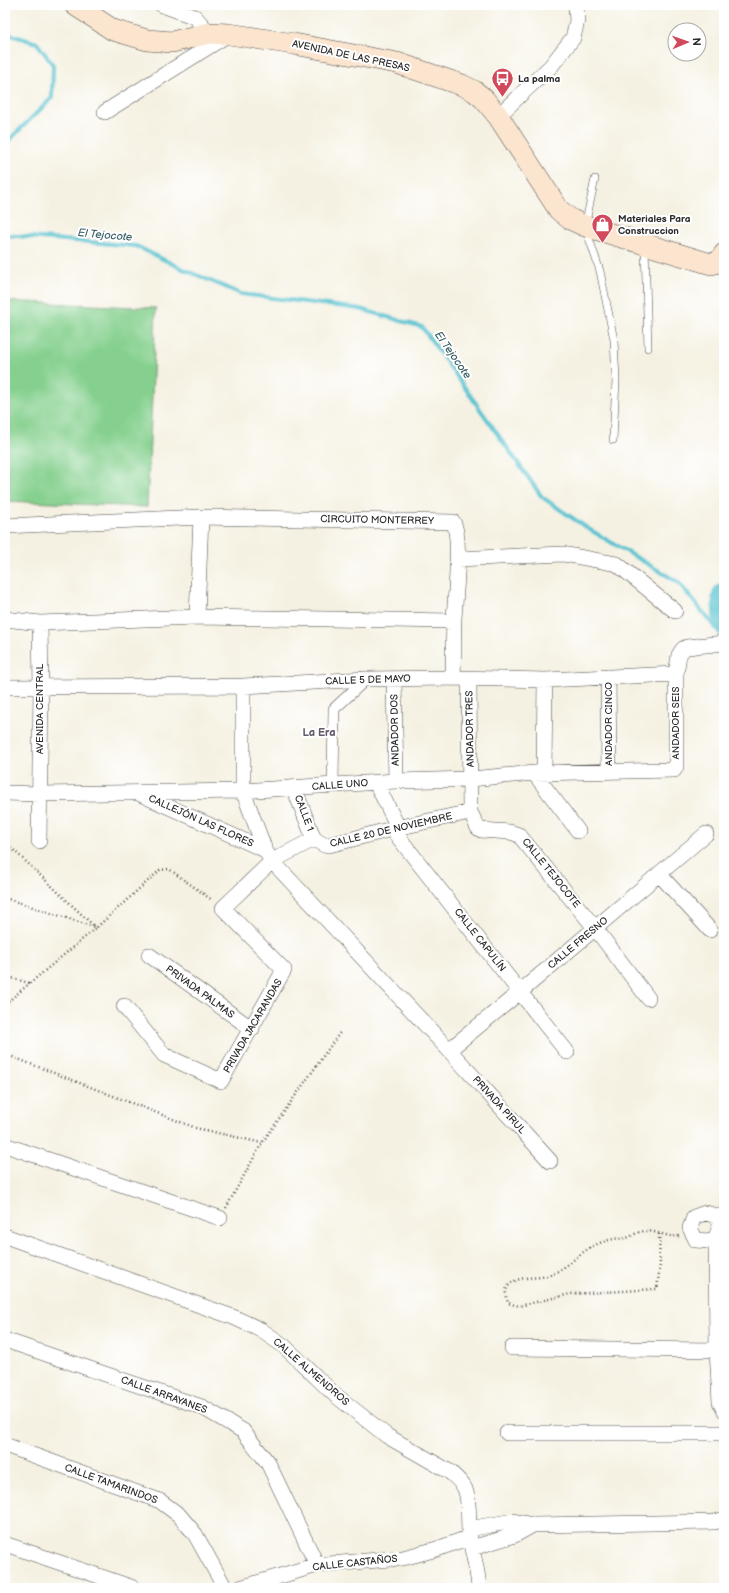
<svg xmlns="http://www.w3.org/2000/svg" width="729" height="1593" font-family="'Balsamiq Sans',sans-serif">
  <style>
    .garden { fill: #85d08e; stroke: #587e5c }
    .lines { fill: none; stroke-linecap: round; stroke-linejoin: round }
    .stream { stroke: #56c2d0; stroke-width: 4 }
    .river { stroke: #56c2d0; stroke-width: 23 }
    .service-casing { stroke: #494946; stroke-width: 8 }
    .pedestrian-casing { stroke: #494946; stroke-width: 12 }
    .minor-casing { stroke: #494946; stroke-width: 16 }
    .secondary-casing { stroke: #494946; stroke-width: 22 }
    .path { stroke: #494946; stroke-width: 2.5; stroke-dasharray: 1 3; stroke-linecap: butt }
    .service { stroke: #fff; stroke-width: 7 }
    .pedestrian { stroke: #fff; stroke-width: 11 }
    .minor { stroke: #fff; stroke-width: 15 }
    .secondary { stroke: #fbe5cf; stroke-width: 21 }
    .labels { text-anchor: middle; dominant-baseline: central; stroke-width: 4; stroke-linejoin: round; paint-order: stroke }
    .street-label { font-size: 10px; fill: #2b2b2b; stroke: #fff }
    .poi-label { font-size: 10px; font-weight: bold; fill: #2b2b2b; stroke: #fff; text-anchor: start }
    .water-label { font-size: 11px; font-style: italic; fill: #3a6065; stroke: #fff }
    .neighbourhood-label { font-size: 11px; font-weight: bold; fill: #64586e; stroke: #fff }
  </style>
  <rect width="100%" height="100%" fill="#fff"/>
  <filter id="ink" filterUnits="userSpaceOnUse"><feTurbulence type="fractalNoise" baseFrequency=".025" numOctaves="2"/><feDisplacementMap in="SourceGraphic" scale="8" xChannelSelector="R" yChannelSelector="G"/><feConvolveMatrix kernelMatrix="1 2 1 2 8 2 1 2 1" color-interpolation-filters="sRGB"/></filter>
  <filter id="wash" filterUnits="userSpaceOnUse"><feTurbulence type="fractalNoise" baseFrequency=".012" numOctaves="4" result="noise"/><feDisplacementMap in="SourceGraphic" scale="16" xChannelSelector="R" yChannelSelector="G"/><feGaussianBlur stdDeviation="0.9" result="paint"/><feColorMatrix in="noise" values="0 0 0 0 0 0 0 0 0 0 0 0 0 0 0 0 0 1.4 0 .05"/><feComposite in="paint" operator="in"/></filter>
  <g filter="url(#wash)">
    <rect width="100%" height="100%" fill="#f5f1e2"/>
    <!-- garden -->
    <path class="garden" d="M5,301L156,308L147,507L5,501Z"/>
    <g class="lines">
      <!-- stream -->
      <path class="stream" d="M5,33L37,43L53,65L52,98L5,144
        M5,235L136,246L183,269L241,294L360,309L422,327L542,497L587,528L678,582L724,638"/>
      <!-- river -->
      <path class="river" d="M724,594L723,599L724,622"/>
    </g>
  </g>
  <g filter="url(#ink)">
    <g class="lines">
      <defs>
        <path id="service" d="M595,179L585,226L600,271L614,340L616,380L613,440
          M645,247L648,348"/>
        <path id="pedestrian" d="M333,786L334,709L366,679"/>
        <path id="minor" d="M162,5L195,17L209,33
          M105,112L229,34
          M498,116L551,66L573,38L577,21L576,5
          M5,526L201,517L453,522C462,537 455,599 454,619C453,639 454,659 453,678
          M458,559L563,554L617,564L675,611
          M197,617L201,517
          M5,619L40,623L197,617L454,621
          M608,677L609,771
          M394,679L396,781
          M469,679L470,812L478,828L481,830L510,832L519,835L595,928L648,998
          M243,686V791L265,850L272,861L449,1050L550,1161
          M5,687L243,686L366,679L453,678L545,680L676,674
          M534,773L578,831
          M544,774L545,680
          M376,783L398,827
          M294,788L314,839
          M5,793L40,794L243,791L396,781L471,779L534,773L674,770L676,767V674L679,655L683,649L687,647L724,643
          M140,794L265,850
          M392,829L567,1052
          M314,839L324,845H329L392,829L470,812
          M39,841L41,687L40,623
          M660,875L710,930
          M149,955L252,1029
          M124,1006L164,1055L221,1081L284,970L223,908L272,861L314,839
          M449,1050L520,992L706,834
          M5,1145L220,1218
          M5,1236L233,1317L261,1330L284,1346L334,1394L387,1436L450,1472C455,1477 462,1482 465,1489C471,1504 467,1523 470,1539C473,1555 478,1571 479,1588
          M716,1238L708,1241L696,1240L690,1228L694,1217L705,1213L717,1216L720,1225L716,1238L717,1350L720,1402L724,1410
          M5,1340L202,1407L243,1431L268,1463L317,1565
          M512,1348L717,1350
          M507,1433H724
          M5,1445L160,1501L179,1515L195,1534L225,1588
          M469,1529L513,1521L533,1525L715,1522L724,1519
          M5,1544L134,1588
          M472,1548L515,1535L533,1525
          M240,1588L317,1565L403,1558L437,1549L470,1537"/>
        <path id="secondary" d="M75,5L113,30L147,40L172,42L209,33L229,34L294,44L397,63L462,85L474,91L483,98L498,116L559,210L570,219L585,226L711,264L719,262L724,254"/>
      </defs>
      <!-- service casing -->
      <use href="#service" class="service-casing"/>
      <!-- pedestrian casing -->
      <use href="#pedestrian" class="pedestrian-casing"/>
      <!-- minor casing -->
      <use href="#minor" class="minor-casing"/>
      <!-- secondary casing -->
      <use href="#secondary" class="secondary-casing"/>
      <!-- path -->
      <path class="path" d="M5,842L96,928
        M5,898L94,927
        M5,976L29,983
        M5,1004L96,928L160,870L169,869L212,900
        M5,1054L196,1128L262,1143
        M226,1208L262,1143L341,1031
        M659,1234L660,1265L657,1289L570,1294L519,1306L508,1303C506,1297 504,1290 509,1285C519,1275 535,1279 547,1276C564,1271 576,1256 591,1247C597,1244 606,1240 614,1239C618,1238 622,1239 626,1238C631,1237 635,1233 640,1232C652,1228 666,1238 679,1236"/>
      <!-- service -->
      <use href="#service" class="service"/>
      <!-- pedestrian -->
      <use href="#pedestrian" class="pedestrian"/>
      <!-- minor -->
      <use href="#minor" class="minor"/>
      <!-- secondary -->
      <use href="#secondary" class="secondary"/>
    </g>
  </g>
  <!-- icons -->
  <defs>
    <symbol id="bus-pin" viewBox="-11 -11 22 30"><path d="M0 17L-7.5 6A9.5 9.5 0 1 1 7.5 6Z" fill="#d1495b" stroke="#fff"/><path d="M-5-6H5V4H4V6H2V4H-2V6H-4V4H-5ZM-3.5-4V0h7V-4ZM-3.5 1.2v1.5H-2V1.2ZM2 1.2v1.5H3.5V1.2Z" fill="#fff"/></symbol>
    <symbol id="shop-pin" viewBox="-11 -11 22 30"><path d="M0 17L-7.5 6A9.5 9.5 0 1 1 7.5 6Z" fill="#d1495b" stroke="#fff"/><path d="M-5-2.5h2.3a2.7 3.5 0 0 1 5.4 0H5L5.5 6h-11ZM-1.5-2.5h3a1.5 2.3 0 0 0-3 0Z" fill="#fff"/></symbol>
  </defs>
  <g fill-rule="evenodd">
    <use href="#bus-pin" x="490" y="66" width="25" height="34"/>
    <use href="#shop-pin" x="590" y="212" width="25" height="34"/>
  </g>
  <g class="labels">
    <!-- street labels -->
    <g class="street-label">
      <text transform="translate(351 56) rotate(12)">AVENIDA DE LAS PRESAS</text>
      <text transform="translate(377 520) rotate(1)">CIRCUITO MONTERREY</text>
      <text transform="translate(368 680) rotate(-2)">CALLE 5 DE MAYO</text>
      <text transform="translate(40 709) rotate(-90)">AVENIDA CENTRAL</text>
      <text transform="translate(676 723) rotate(-90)">ANDADOR SEIS</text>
      <text transform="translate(609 724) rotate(-90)">ANDADOR CINCO</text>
      <text transform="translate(470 729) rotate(-91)">ANDADOR TRES</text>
      <text transform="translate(395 730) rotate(-91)">ANDADOR DOS</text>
      <text transform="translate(340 785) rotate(-4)">CALLE UNO</text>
      <text transform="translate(304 813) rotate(69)">CALLE 1</text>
      <text transform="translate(201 821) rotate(24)">CALLEJÓN LAS FLORES</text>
      <text transform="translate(391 830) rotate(-13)">CALLE 20 DE NOVIEMBRE</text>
      <text transform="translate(551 873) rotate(51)">CALLE TEJOCOTE</text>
      <text transform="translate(480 940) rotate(52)">CALLE CAPULÍN</text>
      <text transform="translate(578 943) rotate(-40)">CALLE FRESNO</text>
      <text transform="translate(200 992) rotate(36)">PRIVADA PALMAS</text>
      <text transform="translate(253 1026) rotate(-60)">PRIVADA JACARANDAS</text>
      <text transform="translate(499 1105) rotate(48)">PRIVADA PIRUL</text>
      <text transform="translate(311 1372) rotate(41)">CALLE ALMENDROS</text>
      <text transform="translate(164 1395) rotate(20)">CALLE ARRAYANES</text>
      <text transform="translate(111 1484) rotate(20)">CALLE TAMARINDOS</text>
      <text transform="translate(355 1563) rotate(-6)">CALLE CASTAÑOS</text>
    </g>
    <!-- poi labels -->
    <g class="poi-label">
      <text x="518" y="79">La palma</text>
      <text x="618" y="219">Materiales Para<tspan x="618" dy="12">Construccion</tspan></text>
    </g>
    <!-- water labels -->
    <g class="water-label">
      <text transform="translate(105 235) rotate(5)">El Tejocote</text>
      <text transform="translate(453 355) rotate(55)">El Tejocote</text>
    </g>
    <!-- neighbourhood labels -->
    <g class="neighbourhood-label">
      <text x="319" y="732">La Era</text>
    </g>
  </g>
  <!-- margin -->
  <rect width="729" height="1593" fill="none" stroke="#fff" stroke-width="20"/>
  <!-- north arrow -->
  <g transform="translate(687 42) rotate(88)"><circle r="19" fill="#ffffff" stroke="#aaaaaa"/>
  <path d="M0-3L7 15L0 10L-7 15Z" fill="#d1495b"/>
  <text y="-6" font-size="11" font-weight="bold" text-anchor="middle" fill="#2b2b2b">N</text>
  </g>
</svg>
